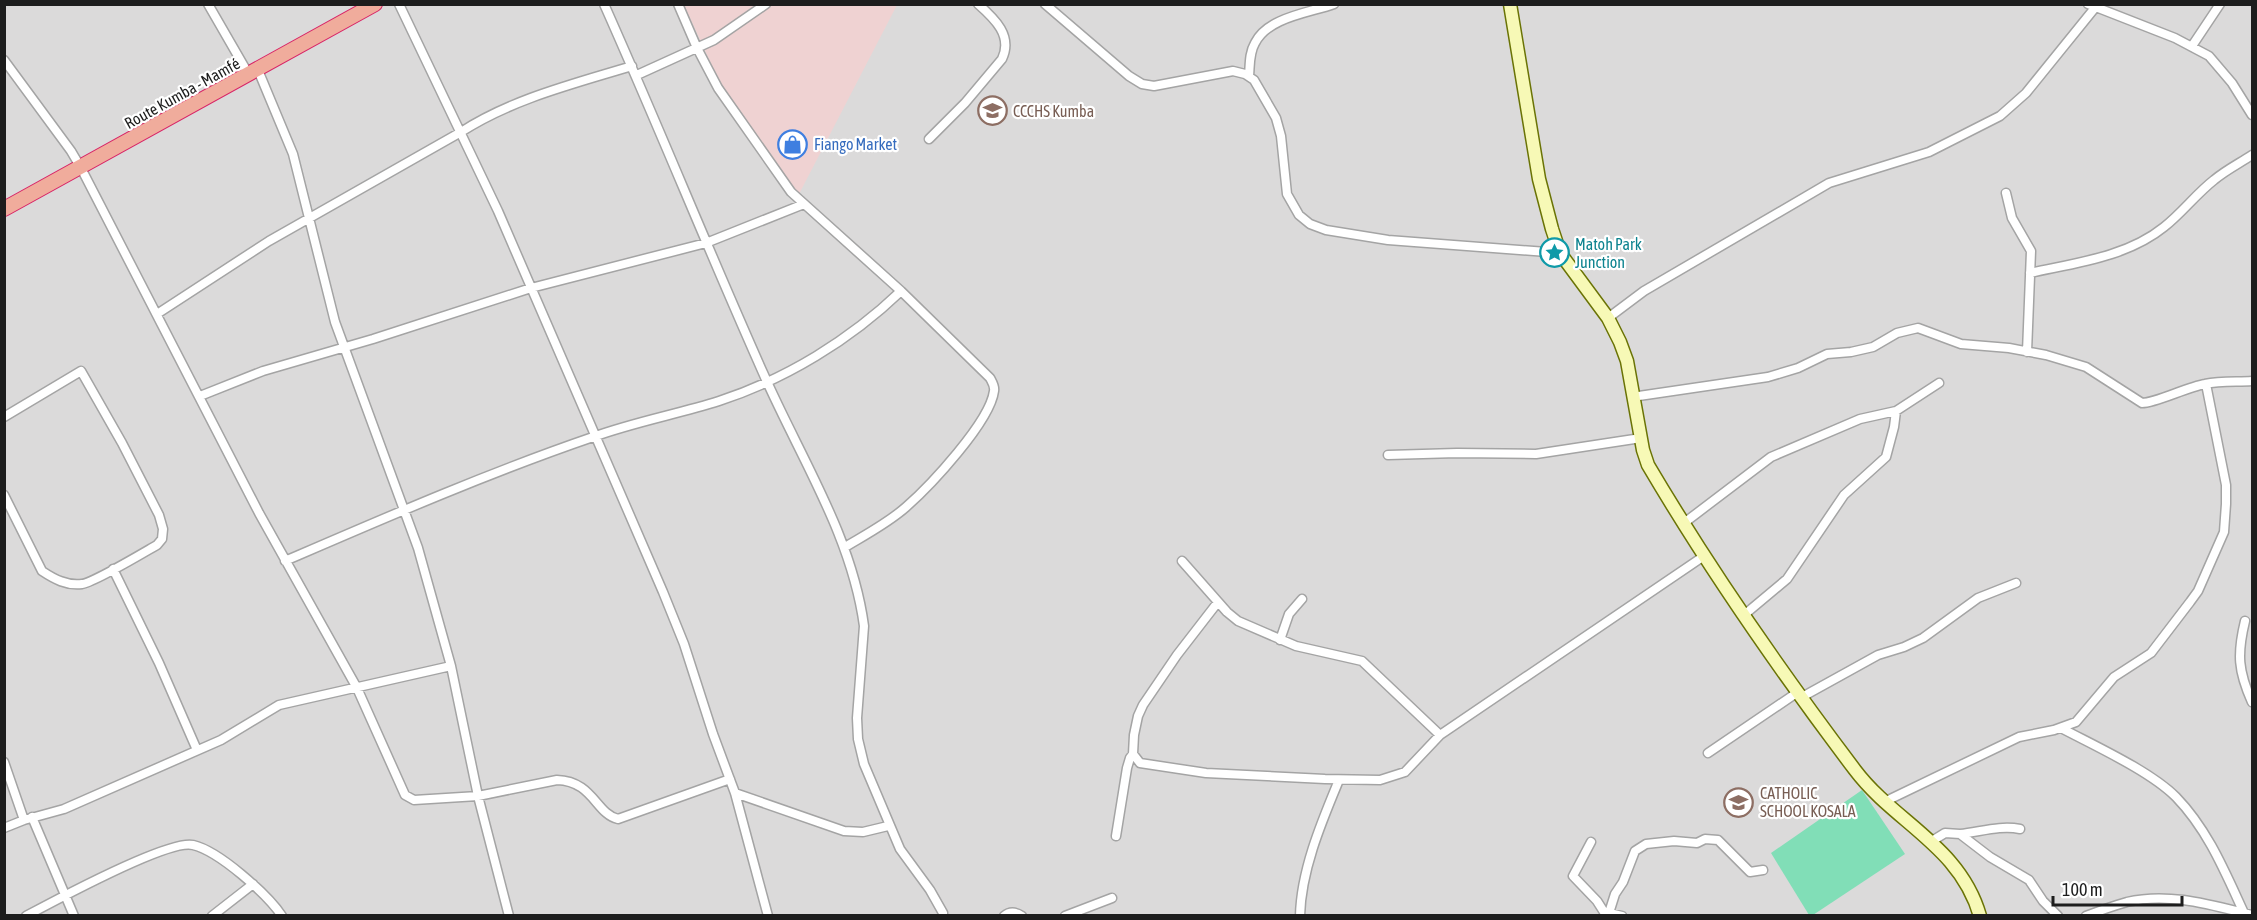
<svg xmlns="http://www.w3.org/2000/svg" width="2257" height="920" font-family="'Asap Condensed',sans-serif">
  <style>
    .residential { fill: #dbdada }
    .commercial { fill: #efd2d2 }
    .pitch { fill: #81deb7 }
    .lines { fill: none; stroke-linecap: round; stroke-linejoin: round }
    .minor-casing { stroke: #a4a4a4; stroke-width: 11 }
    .secondary-casing { stroke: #6a7305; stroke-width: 15 }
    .trunk-casing { stroke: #d82467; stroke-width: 16 }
    .minor { stroke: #fff; stroke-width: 8 }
    .secondary { stroke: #f7f9b6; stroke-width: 12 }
    .trunk { stroke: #f0ac9c; stroke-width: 14 }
    .labels { text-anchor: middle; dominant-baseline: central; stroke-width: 4.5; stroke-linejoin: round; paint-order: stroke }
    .street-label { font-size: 16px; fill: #1d1d1d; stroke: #fff }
    .education-label { font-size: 16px; fill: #785e54; stroke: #fff; text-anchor: start }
    .shop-label { font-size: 16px; fill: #366cbe; stroke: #fff; text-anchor: start }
    .culture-label { font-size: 16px; fill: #0d838f; stroke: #fff; text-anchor: start }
  </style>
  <rect width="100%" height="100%" fill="#eeeae3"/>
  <!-- residential -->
  <path class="residential" d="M5,5H2252V915H5Z"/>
  <!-- commercial -->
  <path class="commercial" d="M684,5H897L798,196L724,92Z"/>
  <!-- pitch -->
  <path class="pitch" d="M1862,790L1905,854L1813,915H1809L1771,853Z"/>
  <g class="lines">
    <defs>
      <path id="minor" d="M208,4L249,75
        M399,4L498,211L663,592L684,644L713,734L735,793L768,916
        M604,4C659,127 709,252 764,375C800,457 852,536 864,626L857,718L858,739L864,764L900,849L930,890L943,913
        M678,4L697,48L718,88L791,192L901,291L990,378C992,382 995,386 994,391C990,422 930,486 906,507C888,523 865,535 845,547
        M1045,4L1129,76L1142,84L1154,86L1233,71L1245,74L1254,80L1276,118L1281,136L1287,194L1299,215L1310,224L1326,230L1388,240L1560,253
        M2088,4L2175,38L2209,56L2232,83L2252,115
        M2192,46L2220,4
        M4,60L71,151L81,168L259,513L357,688L405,795L414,800L478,796L557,780C593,781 596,814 618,819L730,779
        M258,70L293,154L335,322L418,548L451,666L478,796L509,916
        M637,75L714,40L766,4
        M1249,76C1250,65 1249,53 1255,43C1268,17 1309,13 1334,4
        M929,139L965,103L1002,59C1013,36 995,19 978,4
        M2006,193L2012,218L2031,251L2027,352
        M2030,273C2075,263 2127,257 2164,227C2182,213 2196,194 2214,180C2226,170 2240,163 2252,155
        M157,314L269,241L461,132C512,99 573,84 632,66
        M1608,318L1644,291L1829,183L1929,152L2000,116L2026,93L2098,4
        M200,396L263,371L373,339L531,288L706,243L804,204
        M1632,397L1768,377L1798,368L1827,354L1851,352L1873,347L1897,333L1918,328L1961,344L2009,348L2046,355L2086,367L2142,403C2156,403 2187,387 2205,384C2220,381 2237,382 2252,381
        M4,417L81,371L122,443L159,515L163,529L162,539L157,545C143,553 93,583 82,584C67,586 54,579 42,571L4,495
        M1388,455L1457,453L1536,454L1641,438
        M1684,523L1771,457L1860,419L1896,411L1939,383
        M285,561C387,517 488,473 593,437C634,422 678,414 719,401C786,379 850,340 901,291
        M1182,561L1227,612L1238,621L1296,646L1362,661L1440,735L1704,556
        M113,569L159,663L197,750
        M1218,602L1177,655L1143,705L1138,716L1134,735L1133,754L1140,763L1206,773L1325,779L1380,780L1405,772L1440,735
        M1744,615L1787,579L1844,495L1886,457L1894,427L1896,411
        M2245,621C2237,654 2238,671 2252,702
        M1280,640L1289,614L1302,599
        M1802,697L1878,655L1904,647L1923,638L1978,598L2016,583
        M2061,728C2095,746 2150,771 2176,797C2208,830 2225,872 2244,913
        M1708,753L1798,692
        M4,762L24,820
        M735,793L844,831L863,832L888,826
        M1884,802L2019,737L2054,730L2076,722L2114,677L2151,653L2190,602L2198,591L2224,532L2226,504V485L2206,384
        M32,817L74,916
        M4,828L24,820L64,809L221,740L279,705L451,666
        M1960,834C1980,832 2000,825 2020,829
        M1116,836L1127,768L1130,758L1133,754
        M1932,841L1945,833L1960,834L1990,857L2029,880L2043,901L2058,916
        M1591,842L1573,876L1597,901L1604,912
        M1605,912L1622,916
        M1609,913L1615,894L1623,882L1635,851L1646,844L1674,841L1697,843L1705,839L1718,840L1750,872L1763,870
        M26,916C54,901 169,839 193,845C219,851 267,894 282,916
        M212,916L253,884
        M1004,916C1010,911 1016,912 1022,916
        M1065,916L1112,898
        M1300,916C1301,870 1322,821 1339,780
        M2086,916C2099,911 2113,906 2127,902C2169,892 2211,905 2252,915"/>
      <path id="secondary" d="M1510,4L1539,179L1552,229L1560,253L1608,318L1620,342L1627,361L1643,450L1648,465C1710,570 1781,672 1855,770C1895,823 1960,846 1980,916"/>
      <path id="trunk" d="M4,209L375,4"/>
    </defs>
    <!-- minor casing -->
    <use href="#minor" class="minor-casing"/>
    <!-- secondary casing -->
    <use href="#secondary" class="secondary-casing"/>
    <!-- trunk casing -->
    <use href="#trunk" class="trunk-casing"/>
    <!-- minor -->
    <use href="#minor" class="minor"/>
    <!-- secondary -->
    <use href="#secondary" class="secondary"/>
    <!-- trunk -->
    <use href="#trunk" class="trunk"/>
  </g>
  <!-- icons -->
  <defs>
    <symbol id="university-ring" viewBox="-11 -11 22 22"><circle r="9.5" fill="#fff" stroke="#8d6e63" stroke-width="1.5"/><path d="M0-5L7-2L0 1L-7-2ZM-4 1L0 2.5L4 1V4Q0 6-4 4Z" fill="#8d6e63"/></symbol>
    <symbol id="shop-ring" viewBox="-11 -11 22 22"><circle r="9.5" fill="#fff" stroke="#3f7fe0" stroke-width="1.5"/><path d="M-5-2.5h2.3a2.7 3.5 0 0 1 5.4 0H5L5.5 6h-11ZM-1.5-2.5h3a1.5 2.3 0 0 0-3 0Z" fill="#3f7fe0"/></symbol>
    <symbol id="sight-ring" viewBox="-11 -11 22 22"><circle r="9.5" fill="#fff" stroke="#0f9aa8" stroke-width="1.5"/><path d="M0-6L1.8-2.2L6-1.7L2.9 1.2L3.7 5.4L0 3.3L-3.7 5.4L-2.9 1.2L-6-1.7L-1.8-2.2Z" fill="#0f9aa8"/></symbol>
    <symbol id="school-ring" viewBox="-11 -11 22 22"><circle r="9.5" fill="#fff" stroke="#8d6e63" stroke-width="1.5"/><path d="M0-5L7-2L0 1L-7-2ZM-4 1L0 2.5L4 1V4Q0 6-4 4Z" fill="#8d6e63"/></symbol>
  </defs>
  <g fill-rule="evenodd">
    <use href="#university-ring" x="976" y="94" width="33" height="33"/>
    <use href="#shop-ring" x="776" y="128" width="33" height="33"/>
    <use href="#sight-ring" x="1538" y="236" width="33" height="33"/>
    <use href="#school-ring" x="1722" y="786" width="33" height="33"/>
  </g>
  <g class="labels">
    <!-- street labels -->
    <g class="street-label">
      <text transform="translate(182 93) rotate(-29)">Route Kumba - Mamfé</text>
    </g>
    <!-- education labels -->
    <g class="education-label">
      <text x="1013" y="111">CCCHS Kumba</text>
      <text x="1760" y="793">CATHOLIC<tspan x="1760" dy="18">SCHOOL KOSALA</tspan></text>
    </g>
    <!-- shop labels -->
    <g class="shop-label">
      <text x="814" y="144">Fiango Market</text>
    </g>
    <!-- culture labels -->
    <g class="culture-label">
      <text x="1575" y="244">Matoh Park<tspan x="1575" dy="18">Junction</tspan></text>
    </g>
  </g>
  <!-- border -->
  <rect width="2257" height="920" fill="none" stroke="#1d1d1d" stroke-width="12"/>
  <!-- scale -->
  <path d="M2053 896v9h129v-9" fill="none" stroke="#1d1d1d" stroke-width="3"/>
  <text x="2062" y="896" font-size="18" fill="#1d1d1d" stroke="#ffffff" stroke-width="4.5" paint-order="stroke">100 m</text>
</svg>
